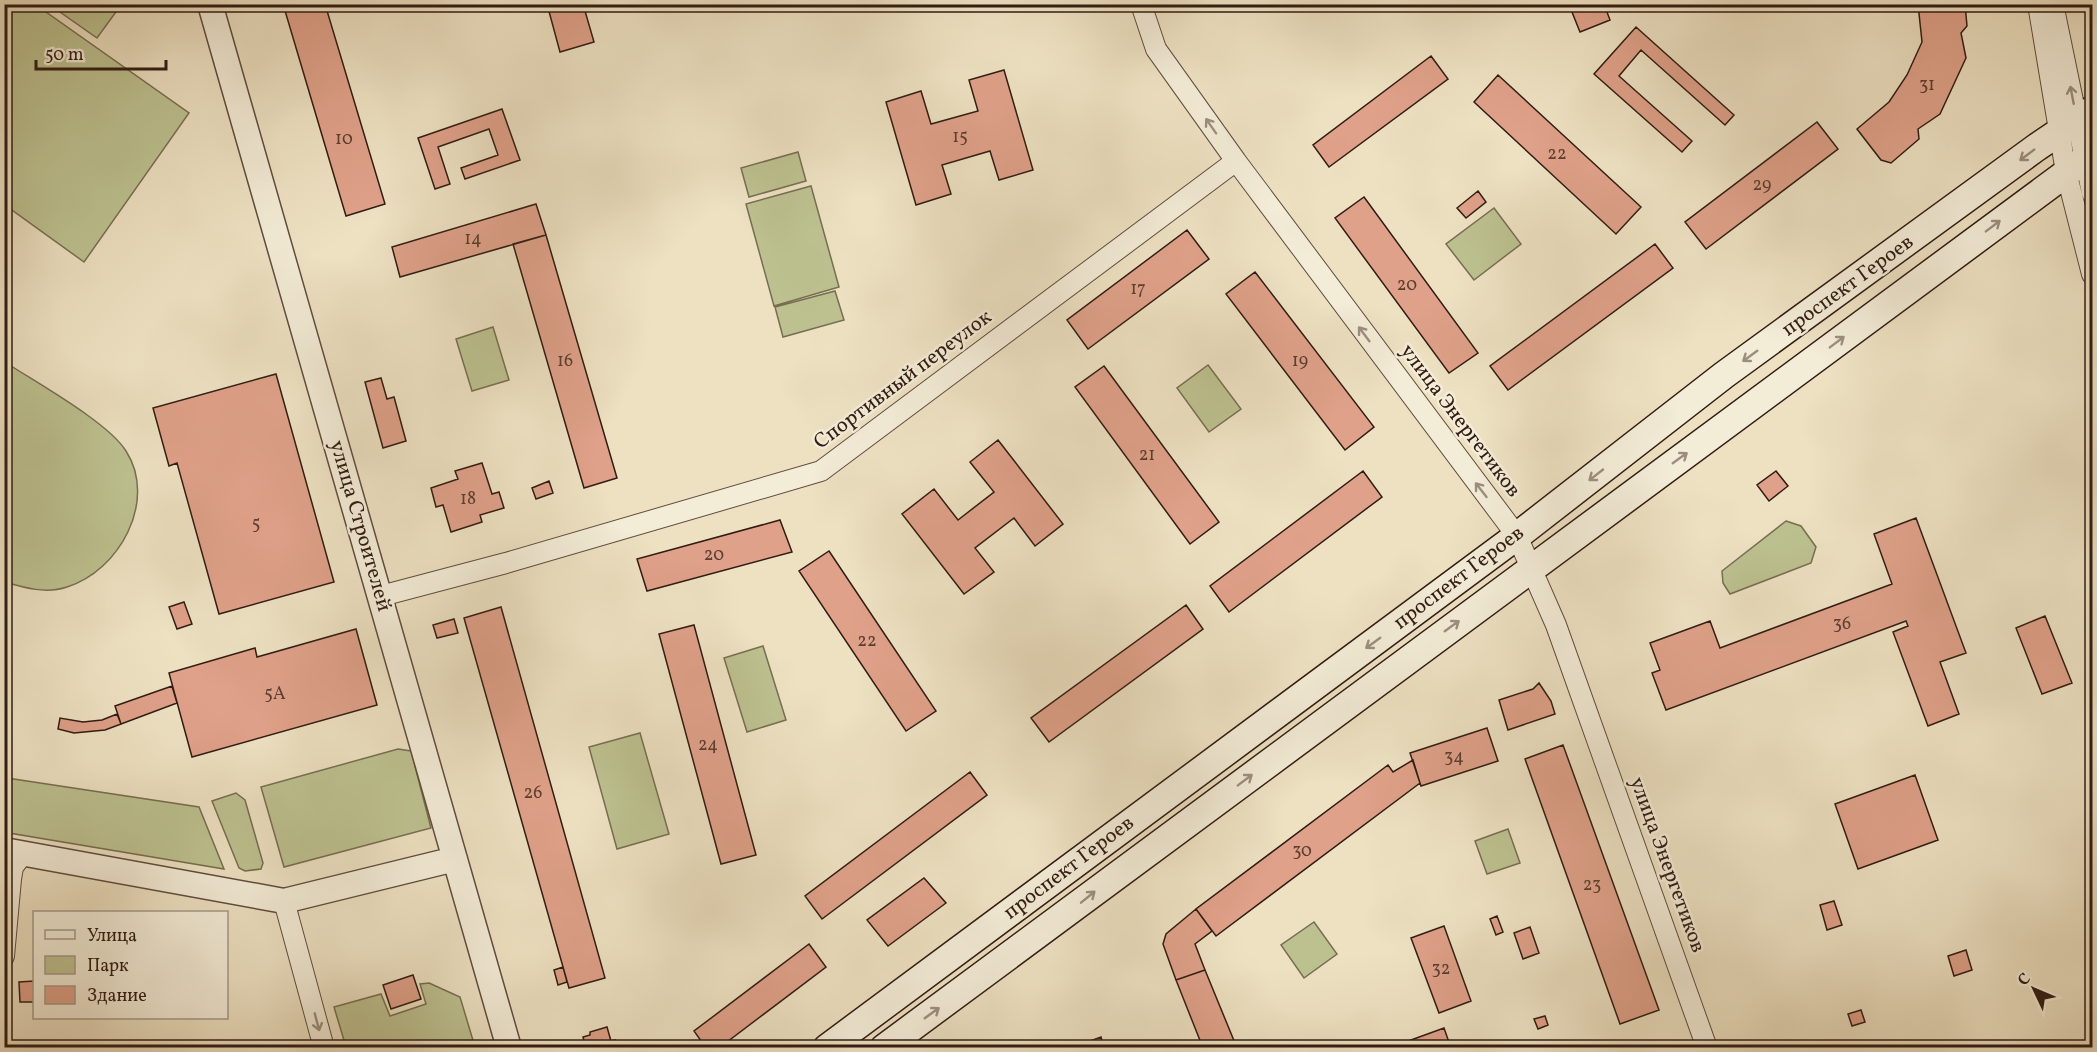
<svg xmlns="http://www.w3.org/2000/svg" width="2097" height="1052" font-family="Vollkorn,serif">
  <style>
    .green { fill: #bdc190; stroke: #776e52; stroke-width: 1.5 }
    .building { fill: #dfa189; stroke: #311c13; stroke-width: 1.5 }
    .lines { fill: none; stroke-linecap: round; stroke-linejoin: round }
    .minor-casing { stroke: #604d3f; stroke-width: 22 }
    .tertiary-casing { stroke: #604d3f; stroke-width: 27 }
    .secondary-casing { stroke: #311c13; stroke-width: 30 }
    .minor { stroke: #f3ecd7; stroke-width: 20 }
    .tertiary { stroke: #f3ecd7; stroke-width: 24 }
    .secondary { stroke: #f3ecd7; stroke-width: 27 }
    .oneway { stroke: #9c8e7f }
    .labels { text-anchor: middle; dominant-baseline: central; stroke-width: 5; stroke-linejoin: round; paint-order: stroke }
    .number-label { font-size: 18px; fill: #5c3d30 }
    .street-label { font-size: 21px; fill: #311c13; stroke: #f3ecd7 }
  </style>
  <rect width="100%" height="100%" fill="#ede1c2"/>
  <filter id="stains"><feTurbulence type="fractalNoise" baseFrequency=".00333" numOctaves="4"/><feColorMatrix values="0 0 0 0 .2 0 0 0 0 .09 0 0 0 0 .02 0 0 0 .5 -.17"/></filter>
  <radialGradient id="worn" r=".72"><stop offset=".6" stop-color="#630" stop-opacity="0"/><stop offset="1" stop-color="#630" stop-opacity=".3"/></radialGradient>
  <!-- green -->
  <path class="green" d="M5,4L36,5L189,113L84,262L5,205Z
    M50,5H121L97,38Z
    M798,152L806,181L749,197L741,168Z
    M811,186L839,287L774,306L746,204Z
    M1494,208L1521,244L1474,280L1446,244Z
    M835,291L844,320L783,337L775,307Z
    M493,327L509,380L472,391L456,339Z
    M5,362C35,382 108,422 126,451C158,501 119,571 67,587C46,594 25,588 5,582Z
    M1208,365L1241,409L1209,432L1177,388Z
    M1786,521L1801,526L1816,547L1811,563L1730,594L1723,583L1722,571Z
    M763,646L786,720L747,732L724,658Z
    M640,733L669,834L617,849L589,747Z
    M398,749L411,751L431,828L284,867L261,787Z
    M7,778L199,807L224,869L9,833L4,828V779Z
    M236,793L245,800L263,863L261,869L245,871L239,868L212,801Z
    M1508,829L1520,863L1487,874L1475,841Z
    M1314,922L1337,954L1304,978L1281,945Z
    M429,983L460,997L475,1047H346L334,1007L381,994L390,1016L426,1004L420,984Z"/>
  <!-- building -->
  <path class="building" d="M283,4H325L385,204L346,216Z
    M547,4H583L594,42L560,52Z
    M1576,4H1604L1610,20L1580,32L1570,7Z
    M1918,4H1965L1967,26L1961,33L1966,58L1940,114L1918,129L1919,139L1891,163L1881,160L1857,129L1889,102L1907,75L1922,42Z
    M1636,27L1734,115L1725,125L1641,50L1619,76L1692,141L1682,152L1594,74Z
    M1431,56L1448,79L1329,167L1313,145Z
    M1004,70L1033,170L999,180L990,151L942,165L951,194L916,205L886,102L921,91L931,124L978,111L969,80Z
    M1498,75L1641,207L1616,234L1474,102Z
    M502,109L520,160L465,179L461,168L498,155L489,129L438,147L450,184L435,189L418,138Z
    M1817,122L1838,149L1706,249L1685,222Z
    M1478,191L1486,202L1466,218L1457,208Z
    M1364,197L1478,353L1449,373L1335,218Z
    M536,204L546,235L400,277L392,247Z
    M1187,230L1209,259L1088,349L1067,320Z
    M546,235L617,478L584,488L513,244Z
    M1655,244L1673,268L1508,390L1490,366Z
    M1255,272L1374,427L1345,450L1226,294Z
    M1104,366L1219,522L1190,544L1075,387Z
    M276,374L334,582L219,614L177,463L169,466L153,408Z
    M381,378L387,399L394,397L406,441L383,448L365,382Z
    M998,440L1063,524L1035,546L1014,518L975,548L994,572L964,594L902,514L934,489L958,520L994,492L970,462Z
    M482,463L492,494L499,492L504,508L480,515L482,522L451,532L443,505L436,507L431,488L458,479L455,471Z
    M1363,471L1382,497L1229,612L1210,586Z
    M1776,471L1788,486L1769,501L1757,485Z
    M549,481L553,493L536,499L532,488Z
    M1916,518L1966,653L1940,662L1959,714L1928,726L1893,632L1908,626L1906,621L1666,710L1652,673L1660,670L1650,643L1710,621L1720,648L1892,584L1874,534Z
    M780,520L792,552L647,591L637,559Z
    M829,551L936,711L906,731L799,571Z
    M184,602L192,624L177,629L169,607Z
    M1186,605L1203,629L1049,742L1031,718Z
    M501,607L605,978L569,988L464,618Z
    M2045,616L2072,683L2042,694L2016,628Z
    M454,619L458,633L437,638L433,625Z
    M694,625L756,855L721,864L659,634Z
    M356,629L377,705L192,757L169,673L255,648L257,657Z
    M1539,683L1551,701L1555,714L1508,730L1499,700L1533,689Z
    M172,686L177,703L121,724L115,706Z
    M117,714L121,724L105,730L74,733L58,729L60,718L83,722L102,720Z
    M1487,728L1498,761L1421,786L1410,753Z
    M1563,745L1659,1010L1620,1024L1525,759Z
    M1413,760L1420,783L1216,936L1196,909L1388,765L1393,772Z
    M970,772L987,795L822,919L805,896Z
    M1915,775L1938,840L1858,869L1835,804Z
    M924,878L946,903L888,946L867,920Z
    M1834,901L1842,925L1827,930L1820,905Z
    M1196,909L1212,931L1195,944L1205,970L1176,980L1163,944L1166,934Z
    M1497,916L1503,932L1496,935L1490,919Z
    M1444,926L1471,1001L1439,1013L1411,938Z
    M1530,927L1539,953L1523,959L1514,933Z
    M809,944L826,967L719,1048H706L694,1031Z
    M1966,950L1972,970L1954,976L1948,956Z
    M563,967L567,982L558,985L554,970Z
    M1205,970L1237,1048H1203L1176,980Z
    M413,975L421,999L391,1009L383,985Z
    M34,981V1002H20L19,982Z
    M1861,1010L1865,1022L1852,1026L1848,1014Z
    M1545,1016L1548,1025L1538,1029L1534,1019Z
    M607,1027L611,1041L615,1040L617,1048H586L583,1037L590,1035V1032Z
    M1444,1028L1451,1048H1389Z
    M1101,1037L1104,1048H1071Z"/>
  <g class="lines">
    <defs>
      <path id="minor" d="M1141,4L1156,49L1236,161L1517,536L1556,625L1707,1048
        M2038,4L2066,172L2092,274
        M2053,4L2092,193
        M381,596L506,563L821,471L1236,161
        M284,901L324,1048
        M4,956L11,879L13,867L23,854"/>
      <path id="tertiary" d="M210,4L509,1048
        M4,850L284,901L455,859"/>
      <path id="secondary" d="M827,1048L1517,536L1724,375L2037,147L2092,110
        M884,1048L2092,154"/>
    </defs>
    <!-- minor casing -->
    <use href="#minor" class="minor-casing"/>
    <!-- tertiary casing -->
    <use href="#tertiary" class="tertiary-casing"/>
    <!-- secondary casing -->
    <use href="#secondary" class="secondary-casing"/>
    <!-- minor -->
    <use href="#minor" class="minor"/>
    <!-- tertiary -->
    <use href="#tertiary" class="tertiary"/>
    <!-- secondary -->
    <use href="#secondary" class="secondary"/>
  </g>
  <!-- one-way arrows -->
  <defs><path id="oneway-shaft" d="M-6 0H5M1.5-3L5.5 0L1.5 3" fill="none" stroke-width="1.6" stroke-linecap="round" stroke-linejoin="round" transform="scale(1.5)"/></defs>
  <g class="oneway">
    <use href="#oneway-shaft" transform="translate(2072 95) rotate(-101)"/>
    <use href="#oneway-shaft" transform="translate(1211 126) rotate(-125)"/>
    <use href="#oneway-shaft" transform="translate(2027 155) rotate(143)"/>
    <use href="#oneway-shaft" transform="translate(1993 226) rotate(-37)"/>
    <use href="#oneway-shaft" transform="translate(1364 334) rotate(-127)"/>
    <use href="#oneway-shaft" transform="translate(1837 342) rotate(-37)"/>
    <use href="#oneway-shaft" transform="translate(1750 356) rotate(144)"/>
    <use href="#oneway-shaft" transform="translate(1680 458) rotate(-36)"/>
    <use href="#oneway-shaft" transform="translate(1596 475) rotate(142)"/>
    <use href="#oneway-shaft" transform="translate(1481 490) rotate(-128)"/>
    <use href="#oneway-shaft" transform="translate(1452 626) rotate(-36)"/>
    <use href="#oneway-shaft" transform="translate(1373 643) rotate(144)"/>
    <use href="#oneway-shaft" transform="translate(1245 780) rotate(-37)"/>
    <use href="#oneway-shaft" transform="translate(1088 897) rotate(-39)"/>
    <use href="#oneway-shaft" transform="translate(932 1013) rotate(-36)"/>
    <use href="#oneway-shaft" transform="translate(317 1022) rotate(75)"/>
  </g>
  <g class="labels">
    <!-- number labels -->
    <g class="number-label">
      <text x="1927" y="85">31</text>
      <text x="960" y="137">15</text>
      <text x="344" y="139">10</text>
      <text x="1557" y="154">22</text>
      <text x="1762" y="185">29</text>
      <text x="473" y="239">14</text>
      <text x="1407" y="285">20</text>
      <text x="1138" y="289">17</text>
      <text x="565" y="361">16</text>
      <text x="1300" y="361">19</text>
      <text x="1147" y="455">21</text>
      <text x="468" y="499">18</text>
      <text x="256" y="524">5</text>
      <text x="714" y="555">20</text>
      <text x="1842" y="624">36</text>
      <text x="867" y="641">22</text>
      <text x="275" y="694">5А</text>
      <text x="708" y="745">24</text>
      <text x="1454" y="757">34</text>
      <text x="533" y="793">26</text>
      <text x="1302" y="851">30</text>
      <text x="1592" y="885">23</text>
      <text x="1441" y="969">32</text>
    </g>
    <!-- street labels -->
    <g class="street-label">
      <text transform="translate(1848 286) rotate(-36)">проспект Героев</text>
      <text transform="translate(903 380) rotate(-37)">Спортивный переулок</text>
      <text transform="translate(1460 421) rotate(53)">улица Энергетиков</text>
      <text transform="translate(360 526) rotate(74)">улица Строителей</text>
      <text transform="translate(1459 578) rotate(-37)">проспект Героев</text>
      <text transform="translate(1667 865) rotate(70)">улица Энергетиков</text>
      <text transform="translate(1069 868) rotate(-37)">проспект Героев</text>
    </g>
  </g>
  <!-- margin -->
  <rect width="2097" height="1052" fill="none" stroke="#ede1c2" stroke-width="24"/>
  <rect x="6" y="6" width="2085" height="1040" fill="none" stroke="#311c13" stroke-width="3"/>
  <rect x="12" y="12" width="2073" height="1028" fill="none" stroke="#311c13" stroke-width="1.5"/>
  <!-- legend -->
  <rect x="33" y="911" width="195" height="108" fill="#f3ecd7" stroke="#a59989" stroke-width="1.5"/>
  <rect x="45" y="930" width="30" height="9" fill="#f3ecd7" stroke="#a59989" stroke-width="1.5"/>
  <text x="87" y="941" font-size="18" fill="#311c13">Улица</text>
  <rect x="45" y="956" width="30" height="18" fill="#bdc190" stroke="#a59989" stroke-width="1.5"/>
  <text x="87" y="971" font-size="18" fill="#311c13">Парк</text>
  <rect x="45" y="986" width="30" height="18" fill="#dfa189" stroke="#a59989" stroke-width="1.5"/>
  <text x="87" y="1001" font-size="18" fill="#311c13">Здание</text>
  <!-- north arrow -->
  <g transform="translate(2034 989) rotate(314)" stroke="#f3ecd7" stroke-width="4.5" paint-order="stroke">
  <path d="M0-4.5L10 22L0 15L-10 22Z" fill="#311c13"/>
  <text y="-9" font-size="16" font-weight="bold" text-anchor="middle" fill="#311c13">С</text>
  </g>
  <!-- scale -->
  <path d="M36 60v9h130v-9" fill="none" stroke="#311c13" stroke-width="3"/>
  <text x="45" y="60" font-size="18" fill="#311c13" stroke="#f3ecd7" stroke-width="4.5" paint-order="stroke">50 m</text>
  <rect width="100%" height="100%" filter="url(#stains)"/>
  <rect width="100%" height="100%" fill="url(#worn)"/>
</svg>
